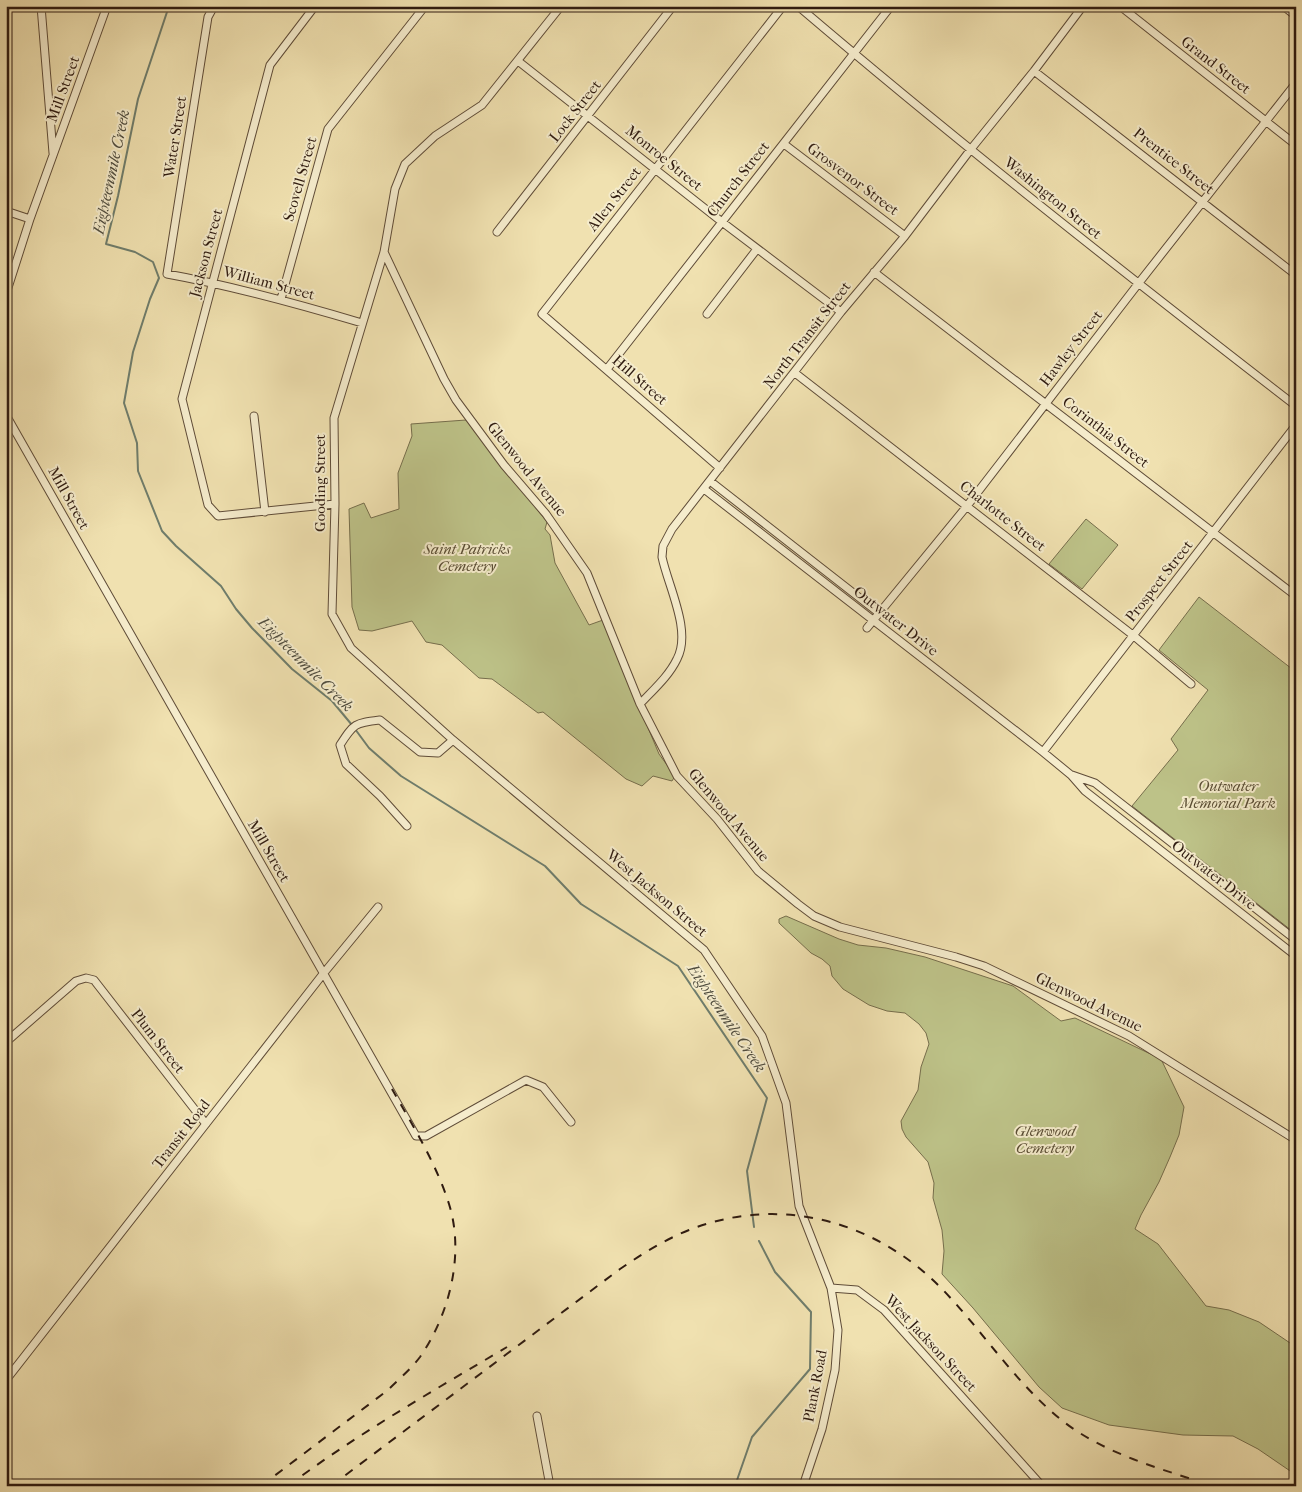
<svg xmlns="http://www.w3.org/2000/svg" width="1302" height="1492" font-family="'IM FELL French Canon',serif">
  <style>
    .green { fill: #bdc288; stroke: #766e4c }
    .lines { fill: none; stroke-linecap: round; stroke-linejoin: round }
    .stream { stroke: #6f7d6c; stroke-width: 2 }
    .minor-casing { stroke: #5f4c38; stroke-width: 9 }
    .minor { stroke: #f5eccc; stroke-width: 7 }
    .rail { stroke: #2f1b10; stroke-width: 2; stroke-dasharray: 9 9; stroke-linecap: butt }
    .labels { text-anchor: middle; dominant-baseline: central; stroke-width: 4; stroke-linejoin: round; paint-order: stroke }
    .street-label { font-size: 15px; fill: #2f1b10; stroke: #f5eccc }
    .park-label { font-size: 15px; font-style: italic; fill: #5a4d34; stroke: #f5eccc }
    .water-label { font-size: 16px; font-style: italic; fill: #4f4c3e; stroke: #f5eccc }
  </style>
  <rect width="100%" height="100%" fill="#f0e1b0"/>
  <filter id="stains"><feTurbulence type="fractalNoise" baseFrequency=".004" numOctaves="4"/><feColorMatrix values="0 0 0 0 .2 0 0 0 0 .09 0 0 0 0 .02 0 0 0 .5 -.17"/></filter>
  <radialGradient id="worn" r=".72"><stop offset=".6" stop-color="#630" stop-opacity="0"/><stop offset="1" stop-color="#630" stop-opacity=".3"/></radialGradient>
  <!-- green -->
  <path class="green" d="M466,420L547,522L545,529L550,535L555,563L589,625L603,620L659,754L675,776L672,781L653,776L642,786L626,779L543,712L538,713L492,679L479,678L442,645L426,642L412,621L372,631L359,630L352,607L349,509L364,503L371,518L399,509L398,473L412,436L411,424Z
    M1086,519L1118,545L1082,589L1049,564Z
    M1199,597L1296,672V934L1132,806L1178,750L1171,739L1208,690L1159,650Z
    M786,916L839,939L858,945L886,948L925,957L1013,986L1061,1021L1075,1018L1161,1059L1184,1107L1179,1135L1170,1157L1159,1182L1141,1215L1135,1229L1158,1244L1206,1306L1229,1310L1259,1322L1296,1347V1475L1258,1449L1233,1436L1183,1435L1109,1425L1062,1408L1039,1387L973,1308L942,1274L944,1251L942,1230L933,1198L934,1183L928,1162L906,1137L902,1129L901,1121L918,1090L921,1067L929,1044L926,1033L919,1024L905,1013L887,1011L869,1005L843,989L832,976L830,966L822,959L811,953L779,923V919Z"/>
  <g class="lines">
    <!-- stream -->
    <path class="stream" d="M169,6L138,99L118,196L106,244L135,252L153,262L159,278L150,299L133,352L124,403L137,443L138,471L162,531L176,546L221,586L236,609L252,628L292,669L332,701L352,725
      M355,729L369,748L401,776L545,866L581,904L678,966L767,1098L747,1171L754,1227
      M737,1486L736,1483L752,1437L810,1369L811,1312L775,1272L759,1241"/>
    <defs>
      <path id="minor" d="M41,6L53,153
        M214,6L208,17L167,274C234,286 298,304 362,323
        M315,6L270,65L182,399L208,505L218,516L335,504
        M561,6L482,105L435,136L405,164L395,189L384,252L334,418L335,504L332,614L351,648L453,740L704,950L762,1036L786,1103L799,1206L831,1288L838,1330L835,1370L822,1429L803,1486
        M798,6C960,144 1128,276 1296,406
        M1120,6L1296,145
        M1283,6L1296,16
        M518,61L722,222L841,312
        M1034,71L1296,275
        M784,144L905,236
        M6,211L30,219
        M497,232L673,6
        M384,252L444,379L456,400L504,465L546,514L587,573L640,704L677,776L717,819L758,871L798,904L814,916L840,927L956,957L984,966L1129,1036L1296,1140
        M874,272L1296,596
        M6,294L30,219L107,6
        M281,299L328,129L425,6
        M707,314L757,249
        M607,369L891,6
        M795,373L1134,636L1191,684
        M6,415L416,1136H426L526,1080L543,1087L571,1122
        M254,416L265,512
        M720,468L542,314L783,6
        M710,481L879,613
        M704,489L1043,752L1071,775L1085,791L1296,956
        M867,628L967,506L1138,284L1296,83
        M640,704C653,690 669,676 677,659C692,631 668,586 662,557L663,546L672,529L841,312L905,236L971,149L1034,71L1083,6
        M1043,752L1296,425
        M1072,775L1095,783L1296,940
        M407,826L380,796L346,764L340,745C354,723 355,723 380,720L420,752L438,753L453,740
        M6,1042L76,981L86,978L94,980L206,1124
        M831,1288L857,1290L884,1310L1042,1486
        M6,1380L323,974L378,907
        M537,1416L550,1486"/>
    </defs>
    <!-- minor casing -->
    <use href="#minor" class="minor-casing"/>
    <!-- minor -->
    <use href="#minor" class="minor"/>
    <!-- rail -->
    <path class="rail" d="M261,1486L388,1390C399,1379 411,1369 420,1357C449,1315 465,1255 449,1204C436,1163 413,1126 392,1089
      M288,1486C357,1434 433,1391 507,1347
      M331,1486L620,1269C642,1254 664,1240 689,1230C781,1194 877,1221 944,1291C985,1334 1017,1385 1064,1422C1107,1455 1162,1469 1213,1486"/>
  </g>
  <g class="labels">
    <!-- street labels -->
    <g class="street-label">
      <text transform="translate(1216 65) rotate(38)">Grand Street</text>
      <text transform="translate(63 89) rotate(-70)">Mill Street</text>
      <text transform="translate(575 111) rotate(-52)">Lock Street</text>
      <text transform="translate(175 137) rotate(-81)">Water Street</text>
      <text transform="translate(664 158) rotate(39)">Monroe Street</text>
      <text transform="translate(1174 161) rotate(38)">Prentice Street</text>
      <text transform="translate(300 179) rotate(-74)">Scovell Street</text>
      <text transform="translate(738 179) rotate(-52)">Church Street</text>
      <text transform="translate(853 179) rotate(37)">Grosvenor Street</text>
      <text transform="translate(1053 198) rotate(39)">Washington Street</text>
      <text transform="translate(614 199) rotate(-52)">Allen Street</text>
      <text transform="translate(206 253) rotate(-75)">Jackson Street</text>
      <text transform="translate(269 283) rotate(15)">William Street</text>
      <text transform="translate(807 335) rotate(-52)">North Transit Street</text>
      <text transform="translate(1071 348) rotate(-52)">Hawley Street</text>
      <text transform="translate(640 380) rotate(41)">Hill Street</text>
      <text transform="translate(1106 432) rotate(38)">Corinthia Street</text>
      <text transform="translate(527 469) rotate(51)">Glenwood Avenue</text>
      <text transform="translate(320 483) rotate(-90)">Gooding Street</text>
      <text transform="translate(69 498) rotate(61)">Mill Street</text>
      <text transform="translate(1003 516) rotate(38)">Charlotte Street</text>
      <text transform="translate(1159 581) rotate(-52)">Prospect Street</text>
      <text transform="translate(896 621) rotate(38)">Outwater Drive</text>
      <text transform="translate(729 815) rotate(50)">Glenwood Avenue</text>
      <text transform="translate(269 851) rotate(60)">Mill Street</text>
      <text transform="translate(1214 875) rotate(38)">Outwater Drive</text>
      <text transform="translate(657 893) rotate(40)">West Jackson Street</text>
      <text transform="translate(1089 1002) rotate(26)">Glenwood Avenue</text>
      <text transform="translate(158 1041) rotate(52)">Plum Street</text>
      <text transform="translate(181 1134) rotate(-52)">Transit Road</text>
      <text transform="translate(931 1343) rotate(47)">West Jackson Street</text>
      <text transform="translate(815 1386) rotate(-79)">Plank Road</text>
    </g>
    <!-- park labels -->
    <g class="park-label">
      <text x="467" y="549">Saint Patricks<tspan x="467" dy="17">Cemetery</tspan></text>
      <text x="1228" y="786">Outwater<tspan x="1228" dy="17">Memorial Park</tspan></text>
      <text x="1045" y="1131">Glenwood<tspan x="1045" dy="17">Cemetery</tspan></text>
    </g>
    <!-- water labels -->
    <g class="water-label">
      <text transform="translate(111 172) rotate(-78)">Eighteenmile Creek</text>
      <text transform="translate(306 664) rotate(45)">Eighteenmile Creek</text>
      <text transform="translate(727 1018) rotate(56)">Eighteenmile Creek</text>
    </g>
  </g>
  <!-- margin -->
  <rect width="1302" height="1492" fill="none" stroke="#f0e1b0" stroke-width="25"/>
  <rect x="8" y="8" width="1287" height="1477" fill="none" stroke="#2f1b10" stroke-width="2.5"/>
  <rect x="12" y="12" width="1277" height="1467" fill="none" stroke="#2f1b10"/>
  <rect width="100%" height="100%" filter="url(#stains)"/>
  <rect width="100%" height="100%" fill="url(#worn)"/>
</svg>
